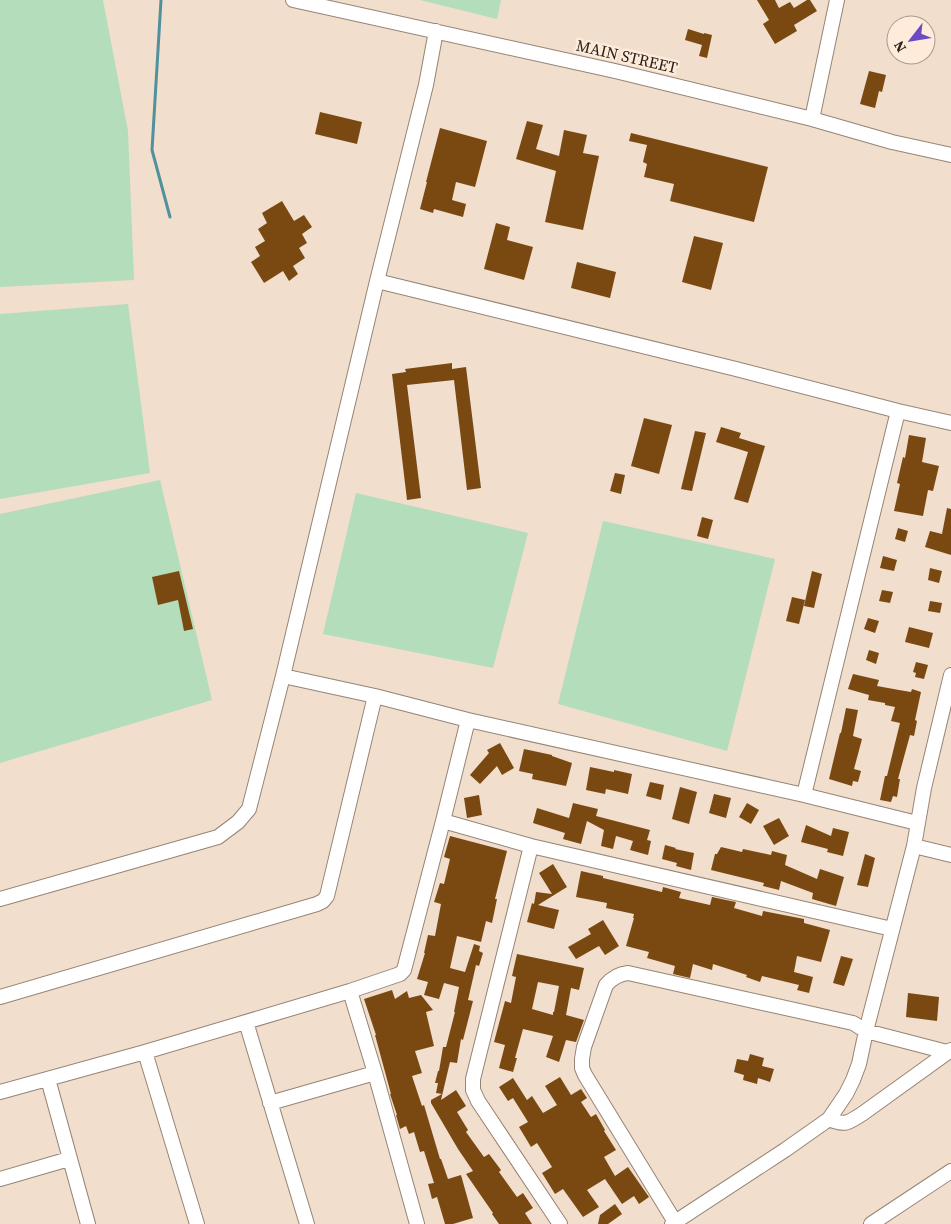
<svg xmlns="http://www.w3.org/2000/svg" width="951" height="1224" font-family="'Source Serif 4',serif">
  <style>
    .green { fill: #b4ddbb }
    .lines { fill: none; stroke-linecap: round; stroke-linejoin: round }
    .stream { stroke: #50919b; stroke-width: 3 }
    .building { fill: #7a4912; fill-rule: evenodd }
    .minor-casing { stroke: #968475; stroke-width: 16 }
    .minor { stroke: #fff; stroke-width: 14 }
    .labels { text-anchor: middle; dominant-baseline: central; stroke-width: 5; stroke-linejoin: round; paint-order: stroke }
    .street-label { font-size: 16px; fill: #29221c; stroke: #ffebda }
  </style>
  <rect width="100%" height="100%" fill="#f1decd"/>
  <!-- green -->
  <path class="green" d="M0,0H103L128,131L134,280L0,287Z
    M420,0H501L497,19Z
    M128,304L150,473L0,499V314Z
    M160,480L212,700L0,763V514Z
    M356,493L528,533L493,668L323,634Z
    M603,521L775,559L727,751L558,704Z"/>
  <g class="lines">
    <!-- stream -->
    <path class="stream" d="M161,0L152,150L170,217"/>
  </g>
  <!-- building -->
  <path class="building" d="M757,0H775L779,8L790,2L794,8L807,0H810L817,11L794,25L797,31L775,44L763,24L769,20Z
    M688,29L704,34V33L712,35L707,58L699,56L702,45L685,40Z
    M869,71L886,75L882,92L879,91L875,108L860,104Z
    M320,112L362,122L357,144L315,134Z
    M527,121L543,125L536,149L559,156L564,130L587,135L583,153L599,156L583,230L545,222L556,171L516,159Z
    M440,128L487,141L475,187L456,182L452,200L466,204L463,217L434,209L433,213L420,209L427,182H426Z
    M631,133L768,167L754,222L670,201L674,184L644,177L647,164L643,162L647,145L629,141Z
    M282,201L294,221L304,215L312,227L302,234L307,243L299,248L305,258L293,266L298,274L289,281L283,271L264,283L251,262L260,256L255,247L265,241L258,229L267,223L262,213Z
    M496,223L510,227L507,240L533,247L524,280L484,269Z
    M694,236L723,243L711,290L682,282Z
    M577,262L616,272L610,298L571,288Z
    M452,363V369L466,367L481,488L467,490L454,380L407,385L421,498L407,500L392,374L406,372L405,369Z
    M644,418L672,425L659,474L631,466Z
    M721,427L741,433L739,438L765,446L748,503L734,499L748,452L716,442Z
    M695,431L706,433L692,491L681,489Z
    M909,435L926,438L922,462L939,466L933,491L928,490L923,516L894,511L900,484L897,483L903,457L905,458Z
    M615,473L625,475L621,494L610,491Z
    M947,508L951,509V555L925,547L930,531L942,534Z
    M702,517L713,520L708,539L697,536Z
    M898,528L908,531L905,542L895,539Z
    M883,556L897,560L894,571L880,568Z
    M930,568L942,571L939,583L928,580Z
    M179,571L193,629L184,631L178,600L158,605L152,577Z
    M812,571L822,574L814,608L804,606Z
    M882,590L893,592L890,603L879,601Z
    M792,597L805,600L799,624L786,621Z
    M930,601L942,603L940,613L928,611Z
    M868,618L879,621L875,633L864,629Z
    M909,627L933,633L929,648L905,642Z
    M869,650L879,653L876,664L866,660Z
    M916,662L928,665L924,679L915,677L916,673L913,672Z
    M853,674L879,680L877,686L899,690L911,692L912,689L921,692L915,720L917,721L914,736L910,735L898,779H900L897,797L893,796L891,802L880,800L885,776H887L900,723L891,721L895,707L885,705V703L868,700L869,695L848,689Z
    M846,708L858,710L853,736L862,739L854,769L861,771L858,782L853,781L852,786L829,779L840,733H841Z
    M500,743L514,768L502,775L497,766L480,784L470,775L489,753L487,750Z
    M524,749L552,755V756L572,763L566,786L532,779L533,774L519,771Z
    M590,767L614,772V770L632,774L628,794L606,789L605,794L586,790Z
    M650,782L664,785L661,800L646,796Z
    M680,787L697,792L689,824L672,819Z
    M714,794L731,798L726,818L709,813Z
    M479,795L482,815L467,818L464,798Z
    M573,803L598,809L596,816L650,830L647,840L651,841L648,855L630,850L633,841L616,836L613,849L601,846L604,830L587,821L581,844L563,839L565,833L533,823L537,808L569,818Z
    M747,803L759,810L751,824L739,817Z
    M779,818L789,836L774,845L763,826Z
    M806,825L831,836L833,828L849,832L843,856L827,852L828,849L801,842Z
    M450,836L507,851L495,899H497L492,923L486,921L481,942L457,936L450,968L465,972L474,944L480,946L479,951L483,953L479,966L476,965L468,1000L473,1001L463,1040L461,1039L457,1063L450,1062L441,1100L456,1090L466,1106L457,1112L468,1130L466,1132L484,1157L489,1154L501,1170L499,1172L517,1197L523,1193L533,1208L525,1213L532,1224H499L492,1214L493,1213L466,1174L473,1171L458,1149L431,1103V1100L442,1094L436,1093L438,1083H435L438,1071H439L443,1047H446L455,1012H454L459,987L444,983L439,999L424,995L428,982L417,979L425,953H424L428,935L435,936L441,904L434,902L440,883L444,884L450,859L444,857Z
    M665,845L676,848L675,849L694,853L691,870L676,866L677,863L662,859Z
    M721,847L742,852L743,849L771,855L772,851L787,855L785,865L817,879L820,869L844,877L836,906L812,899L813,893L781,881L779,890L763,886L764,883L711,870L715,854H717Z
    M865,854L875,858L868,887L857,885Z
    M553,864L567,887L538,905L559,910L554,929L527,922L532,903L534,904L536,892L552,894L539,873Z
    M581,871L603,876V878L662,892L663,887L681,892L679,898L710,905L712,897L726,900L736,902L734,908L762,916L763,911L804,919V923L830,930L821,962L797,956L794,972L813,977L809,993L797,990L799,985L762,976L760,982L746,977L747,975L713,964L712,970L693,964L690,978L673,974L675,966L647,958L649,952L626,946L634,918H633L634,914L606,908L607,903L576,897Z
    M603,920L619,946L605,955L599,946L576,959L568,947L591,934L588,929Z
    M517,954L584,968L579,990L571,988L566,1015L584,1020L576,1042L566,1040L559,1062L546,1057L553,1036L523,1029L515,1058H517L513,1072L499,1068L505,1045L494,1042L505,1001L511,1003L516,977L512,976ZM538,982L559,986L554,1012H553V1015L532,1009Z
    M841,956L853,959L844,986L833,983Z
    M392,990L395,999L407,991L409,998L421,995L433,1010L426,1012L434,1046L415,1051L422,1073L412,1076L422,1106L424,1105L440,1159H441L448,1179L461,1175L473,1218L453,1224H445L437,1197L432,1199L428,1184L434,1183L424,1151L420,1152L414,1132L409,1134L406,1126L400,1129L396,1115H397L390,1094H391L375,1035H376L364,999Z
    M908,993L939,997L937,1021L906,1017Z
    M750,1054L764,1058L762,1066L774,1069L770,1082L758,1078L757,1084L743,1080L744,1075L734,1072L737,1059L748,1061Z
    M560,1077L571,1095L581,1089L587,1098L581,1102L591,1117L596,1114L605,1130L604,1131L616,1150L604,1157L615,1176L628,1167L649,1197L639,1204L634,1196L622,1204L605,1179L587,1190L599,1207L583,1217L563,1189L555,1194L542,1173L552,1167L537,1143L531,1147L519,1127L528,1122L513,1098L508,1101L499,1087L513,1078L527,1100L532,1096L543,1113L557,1105L545,1086Z
    M615,1204L622,1214L608,1224H598L600,1215Z"/>
  <g class="lines">
    <defs>
      <path id="minor" d="M293,0L615,71L812,119L892,142L951,155
        M812,119L837,0
        M377,281L736,369L898,411L951,423
        M283,676L375,696L468,720L804,795L917,823
        M804,795L898,411
        M443,821L531,846L892,929
        M531,846L473,1079V1090L478,1101L560,1224
        M914,846L951,855
        M0,899L218,837L238,822L249,809L283,676L377,281L426,85L436,31
        M350,991L375,1073L417,1224
        M0,997L317,904L323,901L327,896L375,696
        M246,1022L307,1224
        M145,1052L197,1224
        M48,1079L88,1224
        M0,1092L145,1052L350,991L400,974L404,970L443,821L468,720
        M270,1103L375,1073
        M829,1119C846,1126 847,1123 862,1114L951,1050
        M0,1179L69,1159
        M675,1222L585,1075L582,1068V1059L584,1047L606,985C612,978 618,974 628,973L853,1023L866,1031L947,1052
        M672,1224L785,1150L829,1119L846,1094L853,1080L859,1064L866,1031L914,846L924,788L951,675
        M871,1224L951,1171"/>
    </defs>
    <!-- minor casing -->
    <use href="#minor" class="minor-casing"/>
    <!-- minor -->
    <use href="#minor" class="minor"/>
  </g>
  <g class="labels">
    <!-- street labels -->
    <g class="street-label">
      <text transform="translate(627 56) rotate(13)">MAIN STREET</text>
    </g>
  </g>
  <!-- north arrow -->
  <g transform="translate(911 40) rotate(239)"><circle r="24" fill="#ffebda" stroke="#a99b8e"/>
  <path d="M0-4L9 19L0 12L-9 19Z" fill="#6a4cc5"/>
  <text y="-8" font-size="14" font-weight="bold" text-anchor="middle" fill="#29221c">N</text>
  </g>
</svg>
